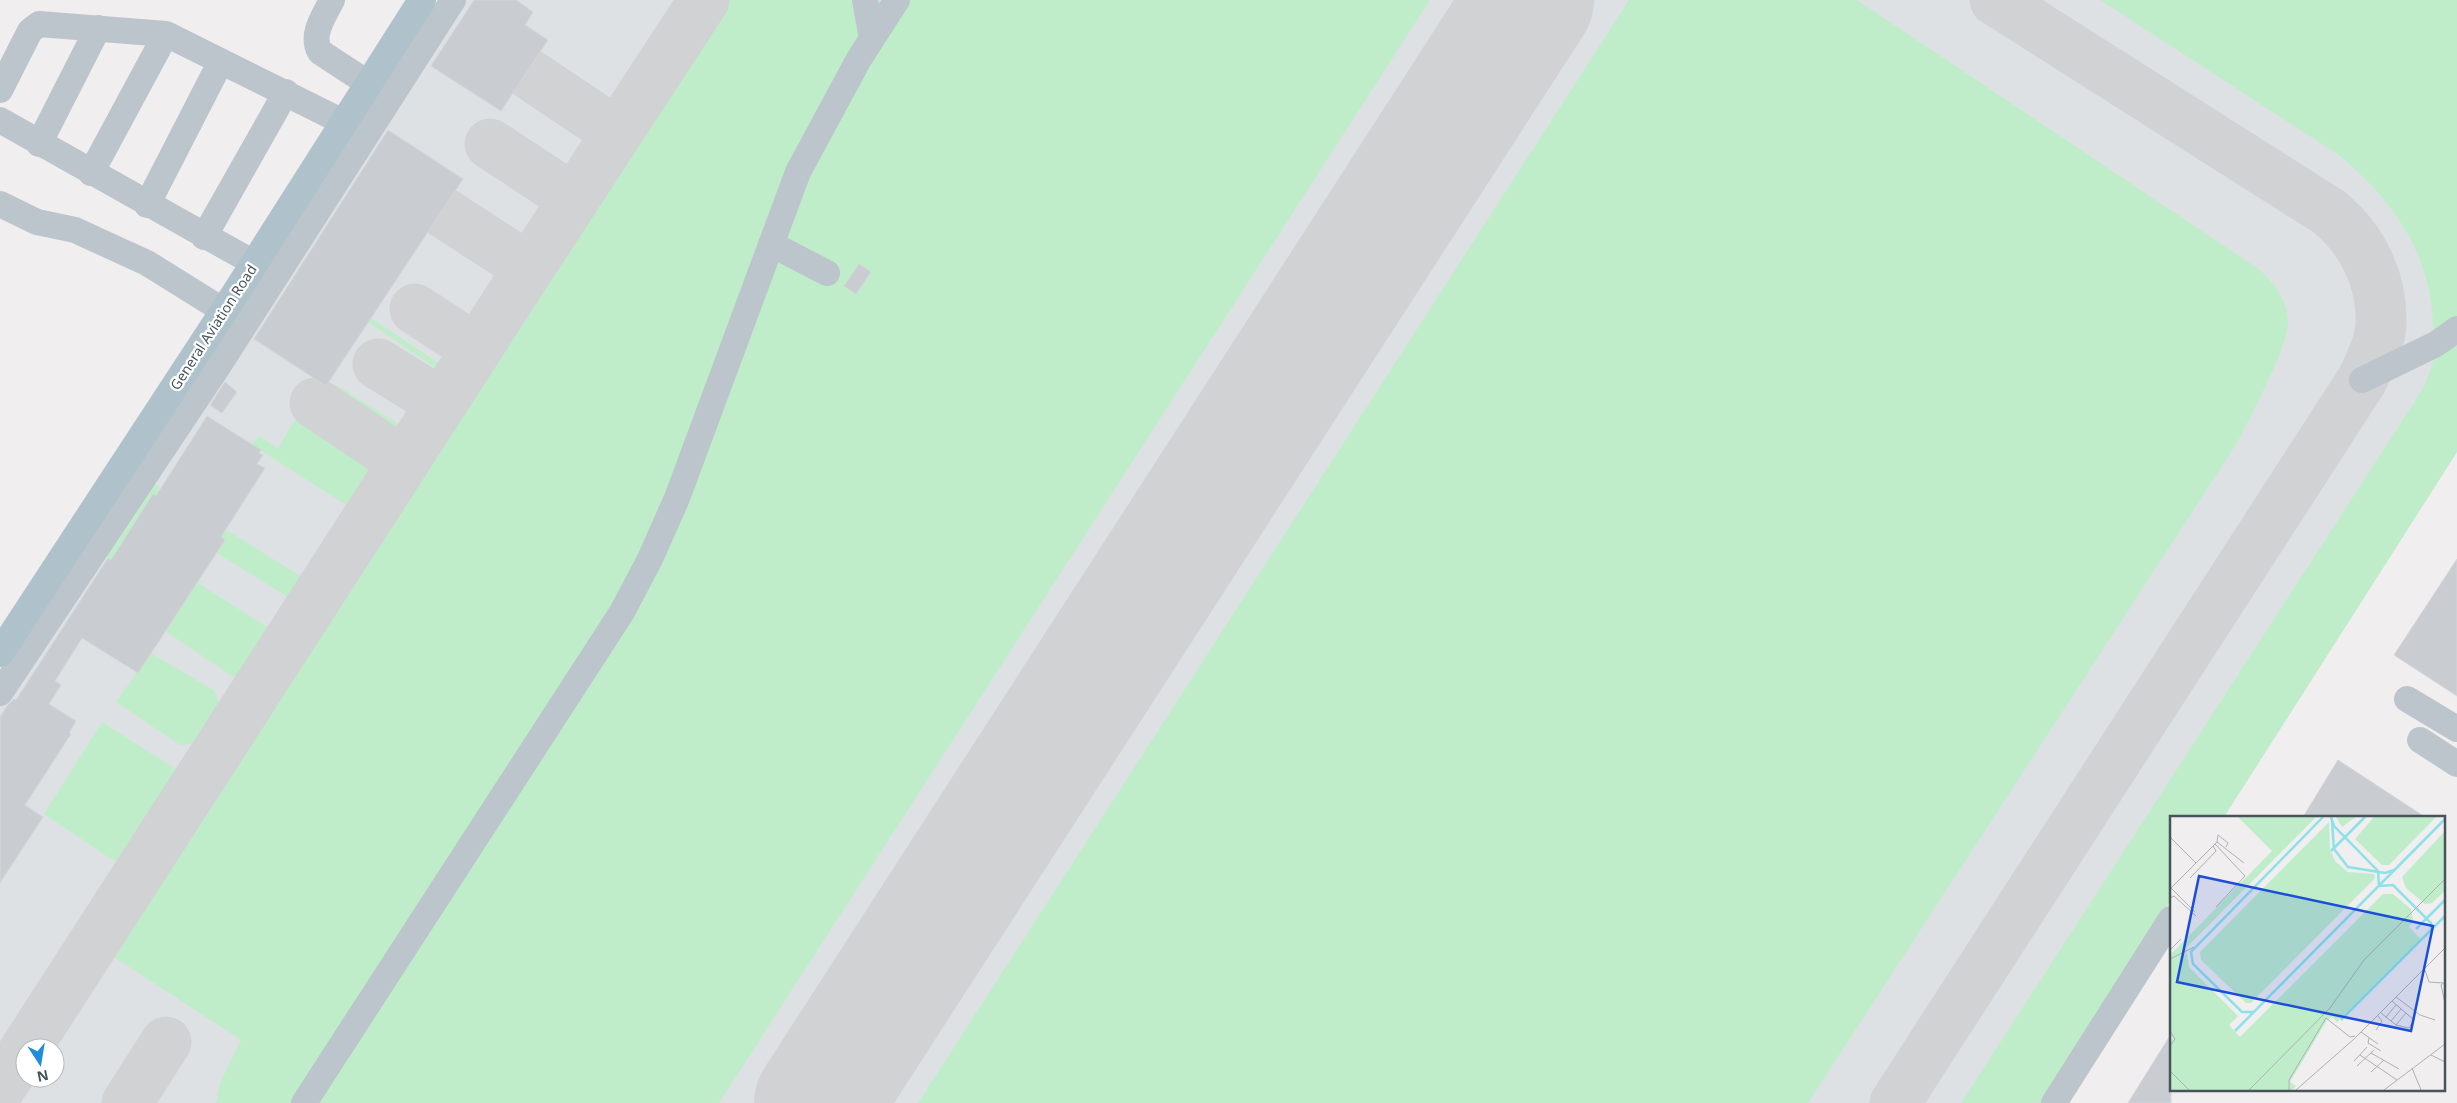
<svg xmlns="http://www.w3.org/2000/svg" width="2457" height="1103" font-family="'Noto Sans',sans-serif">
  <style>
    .airport { fill: #dee1e3; fill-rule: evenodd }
    .green { fill: #bfedca }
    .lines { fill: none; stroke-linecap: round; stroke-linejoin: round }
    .taxiway { stroke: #d1d2d4; stroke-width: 51 }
    .runway { stroke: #d1d2d4; stroke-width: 128 }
    .building { fill: #c9ccd0; stroke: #d3d6da }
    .minor { stroke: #bbc5cb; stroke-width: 26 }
    .major { stroke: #afc2cc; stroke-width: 28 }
    .labels { text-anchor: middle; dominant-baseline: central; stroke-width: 4.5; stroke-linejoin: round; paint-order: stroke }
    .street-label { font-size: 14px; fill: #47555b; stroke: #fff }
    .inset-river { fill: none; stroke: #8de2e8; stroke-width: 2.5 }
    .inset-road { fill: none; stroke: #adb1b4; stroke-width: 1 }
    .view { fill: #1d4ed8; fill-opacity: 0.15; stroke: #1d4ed8; stroke-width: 2.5 }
    .inset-edge { fill: none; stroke: #47555b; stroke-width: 2.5 }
  </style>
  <rect width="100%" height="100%" fill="#f1eeef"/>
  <!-- airport -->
  <path class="airport" d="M440,0H2457V452L2224,817H2171V900L2041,1103H0V681ZM25,1048H55V1078H25Z"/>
  <!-- green -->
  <path class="green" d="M715,0H1430L719,1103H216L220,1083L241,1040L100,948Z
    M1629,0H1857L2260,270C2275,284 2288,301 2288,323C2287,350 2250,416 2237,443L1808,1103H918Z
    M2100,0H2457V452L2224,817H2171V900L2041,1103H1961L2424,387C2428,376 2433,364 2435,354C2436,344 2433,333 2433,323C2429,250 2393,201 2339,155Z
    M371,318L443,366L440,371L368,322Z
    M335,384L403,427L393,444L342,412Z
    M308,407L384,456L351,508L252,445L259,436L278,448L298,415L301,417Z
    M152,483L305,579L291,599L217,553L225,539L153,495L115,554L187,599L198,583L270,629L238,680L165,631L182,604L105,556Z
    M151,653L215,691L220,709L199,743L180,745L116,702Z
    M102,722L179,771L120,865L44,814Z"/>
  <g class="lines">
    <!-- taxiway -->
    <path class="taxiway" d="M529,74L617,133
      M490,144L574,199
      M444,213L529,268
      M415,309L476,349
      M378,364L441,403
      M315,403L403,462
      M26,1048L529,268L704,0
      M0,1088L25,1050
      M127,1103L166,1042
      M1895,1103L2362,380C2370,363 2381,342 2381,322C2382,279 2362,239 2329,212L1995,0"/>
    <!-- runway -->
    <path class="runway" d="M818,1103L1530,0"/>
  </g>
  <!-- building -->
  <path class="building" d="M474,0H516L533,12L525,25L548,40L501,111L431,66Z
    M388,130L463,179L326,386L254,339Z
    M859,264L871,272L856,294L844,286Z
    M225,382L237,392L222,413L210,405Z
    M207,416L261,450L259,453L263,455L257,464L265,468L221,537L225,540L138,673L82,638L55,681L61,685L49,704L76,721L69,733L71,734L25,805L43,817L0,883V717L7,706L14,699L16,700L108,558L111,560L153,494L156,496Z
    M2457,559V696L2394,655Z
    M2338,760L2425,817H2303Z
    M2171,1034V1103H2128Z"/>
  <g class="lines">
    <!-- minor -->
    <path class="minor" d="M332,0C324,16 310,35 320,52L369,84
      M865,0L872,39
      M0,90L30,31L39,24L166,34L343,122
      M0,120L254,263
      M39,144L98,28
      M91,173L166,34
      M0,204L37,222L75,230L147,263L224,311
      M147,205L221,61
      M204,237L286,92
      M771,244L827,273
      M2362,380L2436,344L2457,329
      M0,693L219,365L453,0
      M2407,699L2457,729
      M2420,740L2457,764
      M304,1103L622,612L650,559L677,498L798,172L859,59L897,0
      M2054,1103L2171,919"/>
    <!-- major -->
    <path class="major" d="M0,653L224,311L422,0"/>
  </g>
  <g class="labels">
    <!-- street labels -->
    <g class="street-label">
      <text transform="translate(213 327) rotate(-57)">General Aviation Road</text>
    </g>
  </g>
  <!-- overview -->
  <g transform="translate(2170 816)">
    <rect width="275" height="275" fill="#f1eeef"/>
    <path d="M68,1H146L16,132L19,151L68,200L59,209L70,221L213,78H223L241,93L243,105L239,111L251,123L167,206L162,201L157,204L120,266L126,270L122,274H0V225L3,222L0,219V139L102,35ZM166,1H186L172,11ZM204,1H266L219,49H212L185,23ZM159,6L160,33L165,45L178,56L204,58L205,62L81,187H76L31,144L30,136ZM275,15V75L262,87L255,88L236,72L232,61Z" fill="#bfedca"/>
    <path class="inset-river" d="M161,1L164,10L208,55L209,70M162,5L164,33L178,51L215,57L224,54M161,35L195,1M209,70L223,69L261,107V113M246,113L275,84M83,196H72L23,148L21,136L153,1M171,204L275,100M65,215L275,3"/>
    <path class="inset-road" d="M0,21L26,47M47,26L74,47M45,28L75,60L46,91M20,62L46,35L43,30M1,72L25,96M0,73L47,26L48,19L58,27L56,31M0,82L4,80L26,100M0,134L11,123M0,143L24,131M255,154L259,166L273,167M275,166L271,169L275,187M226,181L250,199L265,204M211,197L226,209L239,212L244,204L222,185M216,201L226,189M221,205L231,193M226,209L236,197M206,214L212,205L208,200M0,215L5,223L0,230M191,216L208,228M199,222L198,227L211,235M201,237L229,253M190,239L227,264M261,239L275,246M184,245L197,231M187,250L204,234M242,252L251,274M0,255L19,274M201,256L214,244M79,274L160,192L194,144L275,63M119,274V264L156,202L180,221L185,220M126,274L184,223L275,132M214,274L275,228"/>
    <path class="view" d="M29,60L263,110L241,215L7,166Z"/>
    <rect width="275" height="275" class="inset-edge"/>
  </g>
  <!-- north arrow -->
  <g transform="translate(40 1063) rotate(168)"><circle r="24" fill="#ffffff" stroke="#b5bbbd"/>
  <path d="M0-4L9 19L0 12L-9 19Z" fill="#218cd9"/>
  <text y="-8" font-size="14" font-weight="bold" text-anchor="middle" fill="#47555b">N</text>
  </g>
</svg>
